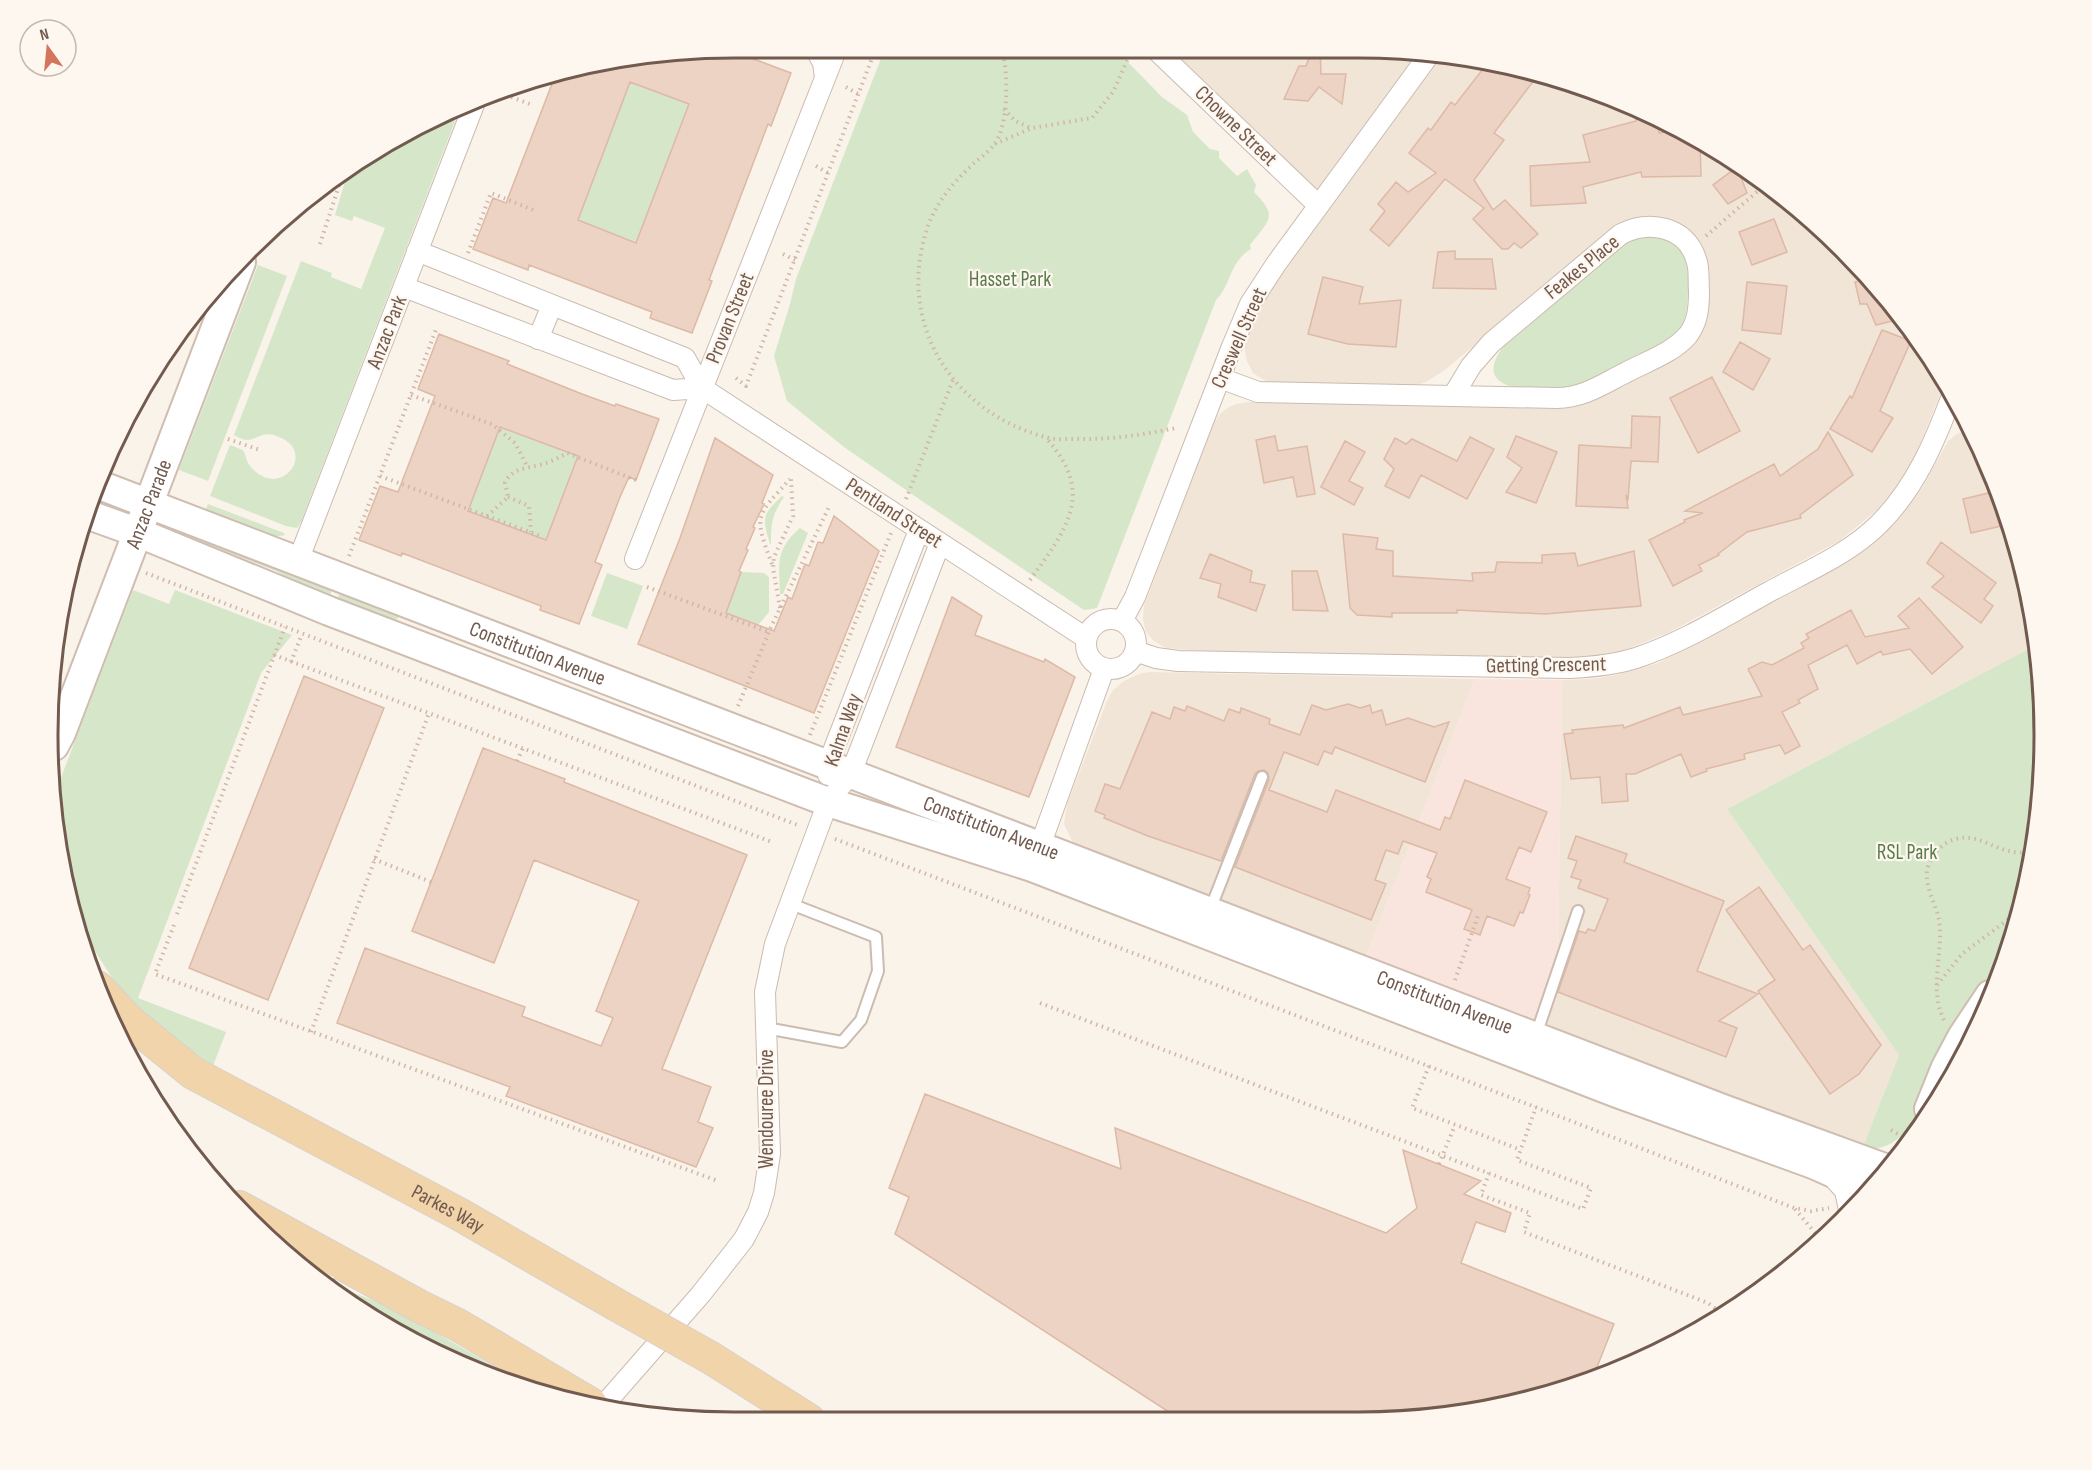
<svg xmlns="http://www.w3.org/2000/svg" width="2092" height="1470" font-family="'Sofia Sans Condensed',sans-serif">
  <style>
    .residential { fill: #f1e5d8 }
    .commercial { fill: #f9e5de }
    .green { fill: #d6e6c9 }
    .building { fill: #ecd3c4; stroke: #ddb9a6; stroke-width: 1.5; fill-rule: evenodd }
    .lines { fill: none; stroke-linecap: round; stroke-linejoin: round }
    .lane-casing { stroke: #cbbbb0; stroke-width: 14 }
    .street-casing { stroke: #cbbbb0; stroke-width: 22 }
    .secondary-casing { stroke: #cfbdb1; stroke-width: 32 }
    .primary-casing { stroke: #d8d1ce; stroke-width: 34 }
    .path { stroke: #d1b6a7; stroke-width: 4; stroke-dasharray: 1.5 4.5; stroke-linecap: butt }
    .lane { stroke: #fff; stroke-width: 10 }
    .street { stroke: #fff; stroke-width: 20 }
    .secondary { stroke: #fff; stroke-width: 28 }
    .primary { stroke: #f1d4a9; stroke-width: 32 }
    .primary-bridge-casing { stroke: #d8d1ce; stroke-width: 34; stroke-linecap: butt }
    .primary-bridge { stroke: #f1d4a9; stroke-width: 32 }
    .labels { text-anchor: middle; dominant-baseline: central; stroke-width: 4.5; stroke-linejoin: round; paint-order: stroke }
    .street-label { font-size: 21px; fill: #725a4f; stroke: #fdf7ef }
    .park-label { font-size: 21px; fill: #5b7b4c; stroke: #fdf7ef }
    .rim { fill: none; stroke: #725a4f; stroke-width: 3 }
  </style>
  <rect width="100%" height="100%" fill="#faf3e9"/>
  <!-- residential -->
  <path class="residential" d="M1157,48H1357L1428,55L1318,205Z
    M1441,56L1491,61L1620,100L1700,140L1775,190L1873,282L1945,382L1914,459L1895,488L1876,511L1839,541L1668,633L1619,652L1574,658L1204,651L1166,648L1154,641L1146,632L1143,619L1144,606L1213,424L1219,415L1227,408L1236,404L1249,402L1576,407L1593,400L1681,355L1693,344L1699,336L1686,229L1672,221L1640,218L1628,221L1442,372L1426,382L1413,386L1269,383L1253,373L1247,361L1244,346L1253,321L1267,295Z
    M1969,430L2007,514L2038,644L1727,809L1899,1055L1862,1149L1533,1023L1558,958L1562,680L1590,679L1616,675L1658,663L1844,565L1876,542L1894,524L1922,488L1948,441L1957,434Z
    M1149,672L1475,679L1365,959L1079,848L1073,843L1064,824L1067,804L1107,701L1113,690L1124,681L1139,674Z"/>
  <!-- commercial -->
  <path class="commercial" d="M1475,679L1562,680L1558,958L1533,1023L1365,959Z"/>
  <!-- green -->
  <path class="green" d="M885,48H1114L1162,97L1187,115L1193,132L1210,149L1219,151V158L1237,176L1247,169L1256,185L1254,192C1279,217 1269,220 1250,245L1251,249C1229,262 1231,286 1216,300L1097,608L1084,610L919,499L844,447L787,401L774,356L790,304L796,279Z
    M630,82L689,104L652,248L572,218L582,208Z
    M460,108L301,522L297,528L286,526L210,496L230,445L243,450C246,455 246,461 250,466C280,502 318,452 279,437C263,430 259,439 247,440C243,440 238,437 234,435L301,261L332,273L331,277L361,289L385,228L354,216L352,221L335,215L349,168L431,119Z
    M1642,236C1681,237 1690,256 1688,292C1687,310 1687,322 1674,336L1575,387C1547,391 1466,397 1503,347L1626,243Z
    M258,265L287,276L208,481L179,470Z
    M492,424L588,459L584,535L552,523L546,540L459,508Z
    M782,496L784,497C772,515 771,522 771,544H770C762,517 762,515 782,496Z
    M208,504L284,533L285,535L273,537L204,513Z
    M184,526L334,584L328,601L276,571L181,534Z
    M800,528L808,533L783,594H780C779,563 775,550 800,528Z
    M741,572L764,573L769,577V612L758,625L726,613Z
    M607,573L643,586L627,629L591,616Z
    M342,587L398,615V618L393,622L336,603Z
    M133,590L169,604L175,590L292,635L261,673L138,998L226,1032L211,1071L181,1051L117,986L77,922L54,825V802L57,788Z
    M2038,644L2043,780L2021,912L2000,968L1977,997L1914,1121C1900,1140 1886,1151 1862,1149L1899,1055L1727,809Z
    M313,1277L393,1308L533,1389L431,1351Z"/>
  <!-- building -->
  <path class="building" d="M1313,48H1320L1321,74H1346L1342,104L1319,87L1308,101L1284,99L1299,66H1306Z
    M727,49L791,73L771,126L768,124L709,280L712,281L692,333L650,318L652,312L529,265L528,270L473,249L493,198L506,203L557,71ZM630,82L689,104L636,243L578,220Z
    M1489,61L1538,75L1494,133L1504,140L1474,180L1493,210L1505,200L1538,234L1521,248L1514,243L1508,249H1502L1473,219L1484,208L1445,179L1389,246L1370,230L1385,211L1378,204L1396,182L1408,192L1436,173L1409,153L1428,128L1431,130L1451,102L1455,105Z
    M1635,108L1657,119L1659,133L1681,130L1700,140L1701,176L1642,177L1641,172L1583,187L1586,203L1531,206L1530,166L1590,162L1583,135L1636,121Z
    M1737,167L1747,193L1728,204L1713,185Z
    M1774,219L1787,252L1752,265L1739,232Z
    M1455,251V259H1492L1496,289L1433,288L1438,252Z
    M1323,277L1363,287L1359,304L1401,300L1396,347L1348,344L1308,334Z
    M1869,278L1873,282L1900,319L1876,325L1867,304H1860L1855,282Z
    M1747,282L1787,286L1781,334L1742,330Z
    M1882,330L1911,341L1880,411L1893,418L1872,452L1830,429L1850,396L1852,398Z
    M439,334L509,361L507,364L582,394L615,406L616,404L659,419L636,480L629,477L620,497L595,562L602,565L579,624L540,610L541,606L402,553L401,556L359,540L380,486L398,492L435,396L418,389ZM500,427L578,456L546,540L468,511Z
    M1740,342L1770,359L1753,390L1723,372Z
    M1712,377L1740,431L1698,453L1670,398Z
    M1632,416L1660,417L1658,462L1631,461L1628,499L1626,495L1628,508L1576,506L1579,445L1631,448Z
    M1828,432L1853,475L1800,515L1801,518L1747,532L1718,554L1719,555L1699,565L1702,571L1673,586L1649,540L1685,522L1684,520L1703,513L1685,511L1774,464L1780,476L1818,449Z
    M1275,436L1278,451L1307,446L1315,494L1297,497L1293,477L1264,483L1256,440Z
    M1516,436L1557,452L1536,503L1506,492L1522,468L1507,457Z
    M1470,437L1494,449L1467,499L1421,475L1409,498L1385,486L1394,469L1384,459L1395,438L1406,444L1412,439L1457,461Z
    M715,438L773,475L762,503L764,504L753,527L755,528L746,549L748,550L739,571L741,572L726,613L774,631L788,597L792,599L805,564L809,566L818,542L823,543L834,516L879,551L814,713L638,644L680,538Z
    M1345,441L1365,452L1349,481L1363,488L1354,505L1321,487Z
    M1997,491L2010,524L1971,533L1963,499Z
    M1343,534L1378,538L1376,549L1393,551V576L1473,581L1472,573L1495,572L1497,562L1542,563V555L1575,553L1578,566L1634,551L1641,606L1545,614L1457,610V613H1392V617L1357,615L1350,608Z
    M1941,542L1996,583L1984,599L1993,606L1981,623L1932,587L1944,576L1927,563Z
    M1210,554L1252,571L1250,582L1265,585L1256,611L1218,597L1221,584L1200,578Z
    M1292,571H1317L1328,611L1293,610Z
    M952,597L982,616L975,635L1044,662L1045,659L1075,677L1029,797L896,747Z
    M1919,598L1963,647L1932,674L1910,649L1883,655L1881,651L1857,664L1847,645L1808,665L1818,689L1798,700L1800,703L1782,712L1800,746L1785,754L1780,745L1744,754L1745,759L1706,769L1707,771L1691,777L1681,754L1635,774H1626L1628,801L1602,803L1600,777L1571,779L1564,734L1573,733L1572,730L1623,725L1624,728L1680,707L1683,715L1762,696L1748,669L1762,662L1772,665L1804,648L1801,643L1809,638L1806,634L1851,610L1865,637L1909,628L1898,616Z
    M304,676L384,708L268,1000L189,968Z
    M1348,704L1360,708L1370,705L1372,713L1382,710L1386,725L1408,718L1434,727L1449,722L1425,782L1335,747L1332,754L1324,751L1318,765L1284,752L1269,790L1327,812L1336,790L1440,830L1445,817L1450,819L1465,780L1547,812L1531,852L1519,847L1506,879L1530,888L1528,894L1530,895L1523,913L1520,912L1514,926L1487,916L1480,935L1464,929L1472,910L1426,892L1431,879L1427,877L1437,853L1403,841L1398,854L1386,850L1375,880L1386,884L1371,920L1235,867L1269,780L1268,773L1264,770L1258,771L1255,774L1221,861L1148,836L1104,818L1105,815L1095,811L1105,784L1120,789L1152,712L1170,719L1174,707L1185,711L1187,706L1224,721L1229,709L1240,713L1241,708L1270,719L1269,724L1300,735L1312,705L1326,710Z
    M483,748L565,779L564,782L747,855L662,1069L711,1087L698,1122L713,1128L696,1167L506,1096L510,1087L337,1023L365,948L525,1007L522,1016L601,1046L613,1018L596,1011L639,901L534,860L494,963L412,931Z
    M1576,836L1627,854L1624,862L1724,901L1697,971L1758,994L1719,1021L1737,1028L1726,1057L1558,992L1579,931L1586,933L1588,929L1595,931L1608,899L1578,888L1581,880L1571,877L1577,861L1568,858Z
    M1759,887L1803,950L1810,945L1881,1045L1859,1074L1830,1094L1758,991L1775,980L1726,910Z
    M925,1094L1121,1169L1115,1128L1386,1233L1417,1208L1403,1150L1481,1181L1464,1194L1511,1213L1505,1232L1476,1222L1461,1263L1614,1324L1592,1380L1578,1386L1447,1416L1178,1418L895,1234L909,1197L889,1188Z"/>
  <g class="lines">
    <defs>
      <path id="lane" d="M1210,910L1262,777
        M766,1028L842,1042L861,1020L878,971L876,937L791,904
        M1536,1035L1578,911
        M296,1260L331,1274"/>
      <path id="street" d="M815,48L823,63L825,77
        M1154,48L1318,205
        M417,251L685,358L702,388L1086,638
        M404,287L673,390L702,388
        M538,339L552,305
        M1220,378L1258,392L1557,398C1583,398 1603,384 1625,373C1645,362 1673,353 1688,335C1698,322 1699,307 1699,291C1698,280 1700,269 1696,259C1686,226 1649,220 1621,234L1491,343L1471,366L1453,396
        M635,559L837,48
        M298,561L475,102
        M1086 644a25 25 0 1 1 50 0a25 25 0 1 1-50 0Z
        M1122,621L1135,597L1153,551L1231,349L1250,304L1276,264L1429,55
        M1135,651L1156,658L1178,661L1569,668C1592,667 1614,665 1636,658C1682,643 1725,616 1767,593C1805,572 1848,555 1879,524C1916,487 1935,441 1953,393
        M828,775V764L919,530
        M1040,846L1104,669
        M1830,1174L1845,1191L1849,1210
        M603,1406L701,1294L744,1239L758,1212L764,1193L770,1154L765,992L775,944L828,802L851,773L940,543"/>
      <g id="secondary">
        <path id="s1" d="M97,484L1723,1109L1887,1169"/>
        <path d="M89,515L139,533L329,611L828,802L1032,867L1617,1093L1813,1164L1869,1189"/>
        <path id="s2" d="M54,746L61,733L241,262"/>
        <path d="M1929,1109L1946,1067L1962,1037L1990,995"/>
      </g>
      <g id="primary">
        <path id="s3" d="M97,987L129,1021L193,1073L459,1214L615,1304"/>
        <path d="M239,1207L419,1306L458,1325L591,1404"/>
        <path d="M711,1358L809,1420"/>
      </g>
    </defs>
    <!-- lane casing -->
    <use href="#lane" class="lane-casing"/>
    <!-- street casing -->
    <use href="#street" class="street-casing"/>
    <!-- secondary casing -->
    <use href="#secondary" class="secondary-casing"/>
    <!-- primary casing -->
    <use href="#primary" class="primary-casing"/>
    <!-- path -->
    <path class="path" d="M1002,48C1008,72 1010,126 993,146C988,152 980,158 973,164C954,182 937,201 928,226C895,321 950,411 1045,437C1053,440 1063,439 1072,439C1108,440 1141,435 1176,428
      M860,51L861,48
      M846,87L858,94
      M500,93L530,104
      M1004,109L1015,121L1031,128
      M995,144L1032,128L1092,118L1113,92L1127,61L1136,52
      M816,166L828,173
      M1706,236L1766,184
      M320,244L343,173
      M468,253L491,193L536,211
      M783,254L795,260
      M736,378L746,386L876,48
      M411,395L492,424L515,443L527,466
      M228,439L260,450
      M380,476L543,537
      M508,497L529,506L531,532
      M906,499L953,380
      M487,516L508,497L505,483C512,468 525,469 539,465C549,463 558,458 567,453L638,481
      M349,556L437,327
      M772,564C753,514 756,517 790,479
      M146,573L800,826
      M1030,580C1066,530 1096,494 1047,439
      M647,587L769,632
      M780,608L773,568L774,557L793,516L791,479
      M274,655L772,842
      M291,662L302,634
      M738,706L771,627L830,505
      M810,735L891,533
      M517,761L523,748
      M835,839L1543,1110L1794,1208L1811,1211L1829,1208
      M374,859L431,882
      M177,914L285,627
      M174,925L155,974L718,1181
      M1455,980L1479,913
      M1937,985L1962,954L2014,915L2022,907
      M1040,1003L1583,1209L1591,1188L1517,1160L1536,1107
      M1944,1020C1928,989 1944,953 1939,920C1936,904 1925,888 1927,871C1929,857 1942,842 1956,839C1982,832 1999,857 2031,852
      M311,1032L429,713
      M1429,1066L1412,1108L1521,1150
      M1891,1130L1910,1141
      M1439,1164L1455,1125
      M1489,1173L1481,1195L1530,1213L1524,1232L1708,1303L1720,1312
      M1795,1209L1821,1240"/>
    <!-- lane -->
    <use href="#lane" class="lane"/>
    <!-- street -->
    <use href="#street" class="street"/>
    <!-- secondary -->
    <use href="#secondary" class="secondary"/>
    <!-- primary -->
    <use href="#primary" class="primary"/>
    <defs>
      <path id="primary-bridge" d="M615,1304L711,1358"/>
    </defs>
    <!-- primary-bridge casing -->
    <use href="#primary-bridge" class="primary-bridge-casing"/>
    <!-- primary-bridge -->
    <use href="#primary-bridge" class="primary-bridge"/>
  </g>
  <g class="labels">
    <!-- street labels -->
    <g class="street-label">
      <text transform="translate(1236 126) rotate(44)">Chowne Street</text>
      <text transform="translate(1582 267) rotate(-39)">Feakes Place</text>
      <text transform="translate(730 318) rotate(-68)">Provan Street</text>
      <text transform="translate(387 332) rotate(-69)">Anzac Park</text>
      <text transform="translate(1239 338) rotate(-66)">Creswell Street</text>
      <text stroke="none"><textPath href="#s2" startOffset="260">Anzac Parade</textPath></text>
      <text transform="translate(894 513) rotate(33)">Pentland Street</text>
      <text stroke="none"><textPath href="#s1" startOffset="472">Constitution Avenue</textPath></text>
      <text transform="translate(1546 665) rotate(-1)">Getting Crescent</text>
      <text transform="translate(843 730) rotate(-71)">Kalma Way</text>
      <text stroke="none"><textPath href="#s1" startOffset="958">Constitution Avenue</textPath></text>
      <text stroke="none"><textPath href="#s1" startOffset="1444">Constitution Avenue</textPath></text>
      <text transform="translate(766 1109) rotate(-90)">Wendouree Drive</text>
      <text stroke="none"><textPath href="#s3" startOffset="418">Parkes Way</textPath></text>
    </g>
    <!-- park labels -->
    <g class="park-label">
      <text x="1010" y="279">Hasset Park</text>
      <text x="1907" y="852">RSL Park</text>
    </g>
  </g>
  <!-- crop -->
  <path d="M0 0H2092V1470H0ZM734 58H1358A676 676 0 0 1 2034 734V736A676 676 0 0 1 1358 1412H734A676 676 0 0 1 58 736V734A676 676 0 0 1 734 58Z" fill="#fdf7ef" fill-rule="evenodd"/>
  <path class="rim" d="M734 58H1358A676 676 0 0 1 2034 734V736A676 676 0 0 1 1358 1412H734A676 676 0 0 1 58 736V734A676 676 0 0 1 734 58Z"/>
  <!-- north arrow -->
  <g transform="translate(48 48) rotate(345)"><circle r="28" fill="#fdf7ef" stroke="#c5b8af" stroke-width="1.5"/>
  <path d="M0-4.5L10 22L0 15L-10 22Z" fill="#d5745d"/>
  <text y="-9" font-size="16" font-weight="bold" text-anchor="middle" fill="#725a4f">N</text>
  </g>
</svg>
